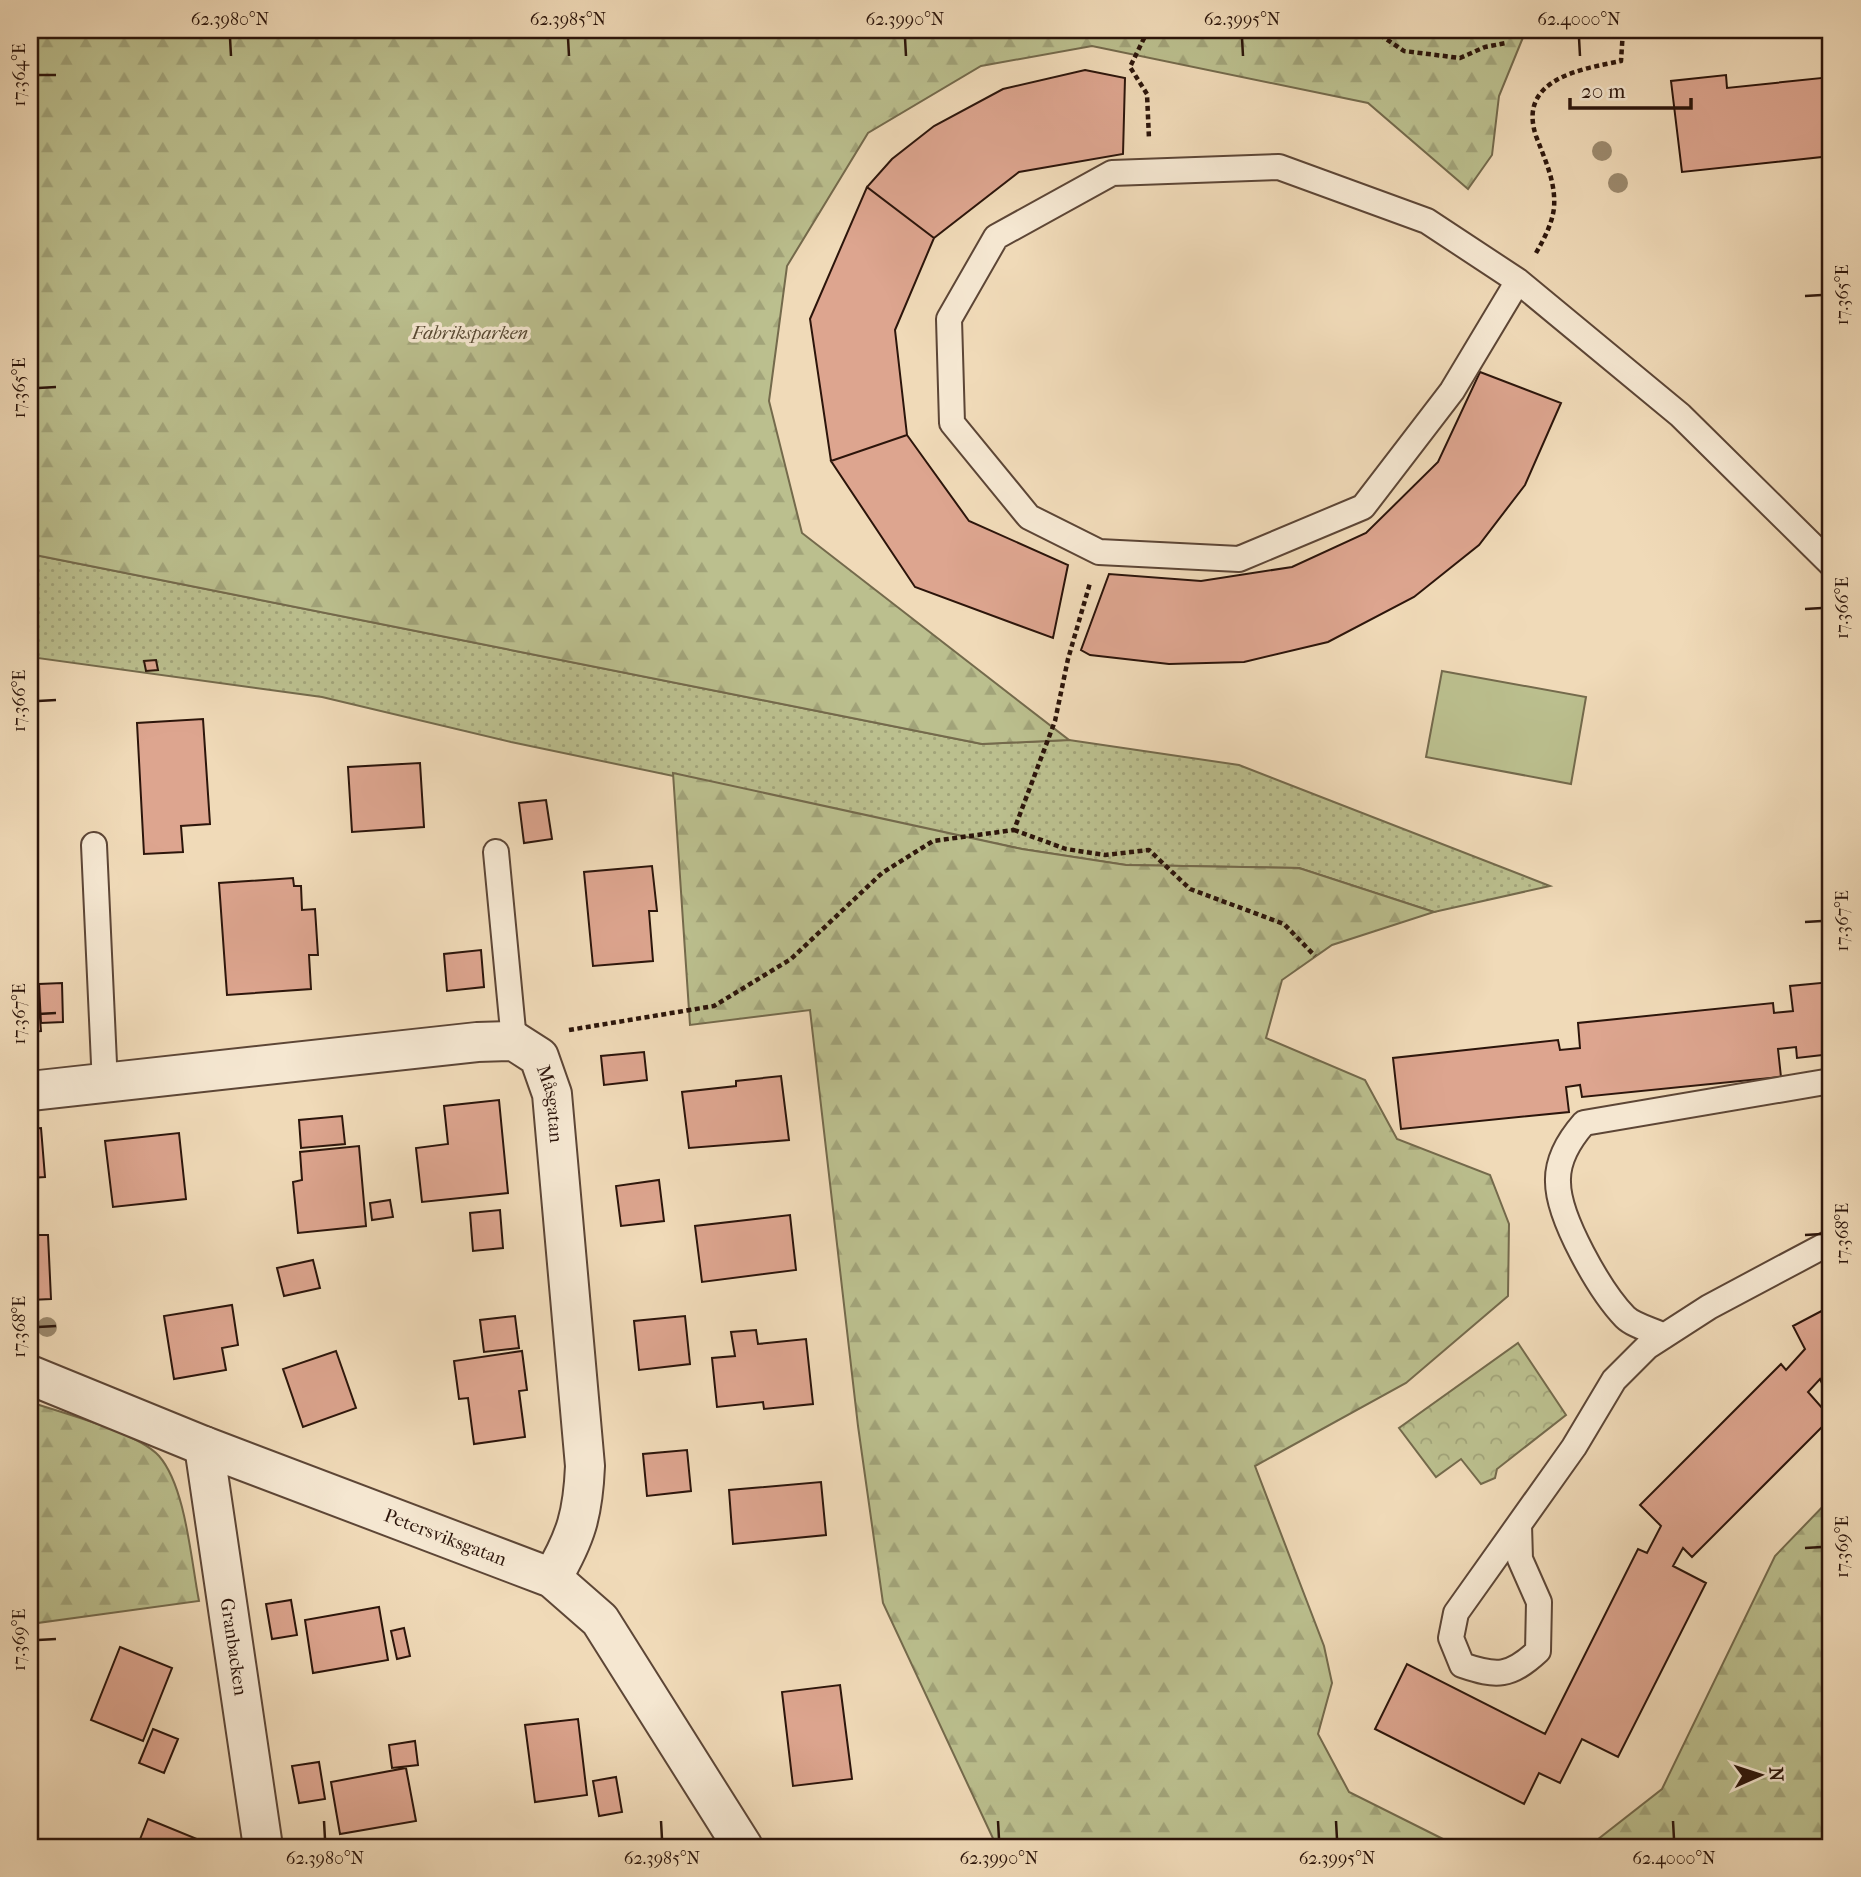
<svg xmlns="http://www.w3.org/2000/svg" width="1861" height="1877" font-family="'IM FELL French Canon',serif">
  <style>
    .grass { fill: url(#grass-dots); stroke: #746a4c; stroke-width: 2 }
    .forest { fill: url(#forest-firs); stroke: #746a4c; stroke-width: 2 }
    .park { fill: url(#park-crowns); stroke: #746a4c; stroke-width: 2 }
    .pitch { fill: #bbbf8e; stroke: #746a4c; stroke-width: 2 }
    .building { fill: #dda58f; stroke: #2c150b; stroke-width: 2 }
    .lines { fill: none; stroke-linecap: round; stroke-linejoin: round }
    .service-casing { stroke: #5d4636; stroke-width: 28 }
    .minor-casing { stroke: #5d4636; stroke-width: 42 }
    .path { stroke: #2c150b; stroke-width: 4.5; stroke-dasharray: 5 3.5; stroke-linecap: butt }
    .service { stroke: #f5e7d1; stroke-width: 24 }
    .minor { stroke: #f5e7d1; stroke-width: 38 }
    .tree { fill: #9c8a6e }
    .ticks { fill: none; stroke: #2c150b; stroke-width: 2.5 }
    .labels { text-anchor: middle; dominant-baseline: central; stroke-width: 7; stroke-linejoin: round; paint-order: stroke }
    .park-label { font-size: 19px; font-style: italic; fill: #574832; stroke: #f5e7d1 }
    .street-label { font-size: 19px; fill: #2c150b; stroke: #f5e7d1 }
    .neatline { fill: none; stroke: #2c150b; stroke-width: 2.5 }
    .ticks-label { font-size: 18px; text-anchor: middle; fill: #2c150b }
  </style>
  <defs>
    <pattern id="grass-dots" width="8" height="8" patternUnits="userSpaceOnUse" patternTransform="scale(1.75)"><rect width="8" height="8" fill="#bbbf8e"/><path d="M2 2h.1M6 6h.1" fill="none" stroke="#a1a379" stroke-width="1.8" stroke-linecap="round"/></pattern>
    <pattern id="forest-firs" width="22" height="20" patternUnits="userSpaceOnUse" patternTransform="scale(1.75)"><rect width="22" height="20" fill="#bbbf8e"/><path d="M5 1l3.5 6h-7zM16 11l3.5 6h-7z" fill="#a1a379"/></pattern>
    <pattern id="park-crowns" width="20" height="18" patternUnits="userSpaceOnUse" patternTransform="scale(1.75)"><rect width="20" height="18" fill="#bbbf8e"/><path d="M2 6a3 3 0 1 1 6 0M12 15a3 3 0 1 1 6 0" fill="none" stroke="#a1a379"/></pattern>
  </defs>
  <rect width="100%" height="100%" fill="#f0dab8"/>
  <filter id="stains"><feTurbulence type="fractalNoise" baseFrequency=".00286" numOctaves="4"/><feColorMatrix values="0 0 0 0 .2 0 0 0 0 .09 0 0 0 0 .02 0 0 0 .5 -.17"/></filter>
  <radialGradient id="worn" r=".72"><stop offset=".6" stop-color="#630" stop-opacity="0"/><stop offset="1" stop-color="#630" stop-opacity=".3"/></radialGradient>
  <!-- grass -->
  <path class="grass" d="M30,554L982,744L1069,740L1239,765L1550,886L1434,912L1299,868L1126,865L1022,849L511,742L322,697L30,657Z"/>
  <!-- forest -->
  <path class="forest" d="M30,30H1526L1499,96L1492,155L1468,189L1368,103L1092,46L981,66L868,133L787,266L769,401L802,533L1069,740L982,744L30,554Z
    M673,773L1022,849L1126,865L1299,868L1434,912L1332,945L1282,980L1266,1038L1365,1080L1397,1139L1490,1175L1509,1224L1508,1296L1406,1383L1255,1466L1324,1646L1332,1683L1318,1734L1349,1792L1459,1847H997L883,1603L858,1426L810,1010L690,1025Z
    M30,1402C62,1413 137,1432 159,1456C186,1487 191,1561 199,1601L30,1624Z
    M1831,1498V1847H1588L1662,1789L1775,1556Z"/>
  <!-- park -->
  <path class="park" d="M1518,1343L1566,1415L1497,1469L1495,1478L1481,1484L1461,1459L1436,1477L1399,1428Z"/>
  <!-- pitch -->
  <path class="pitch" d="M1442,671L1586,697L1571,784L1426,757Z"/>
  <!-- building -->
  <path class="building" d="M1085,70L1125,78L1123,154L1019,172L934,238L867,187L892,159L934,126L1003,89Z
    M1726,75L1727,88L1831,77V156L1682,172L1671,81Z
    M867,187L934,238L895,330L907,435L831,461L810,319Z
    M1480,372L1561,403L1525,485L1479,545L1414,597L1328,642L1244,662L1169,664L1090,655L1081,650L1109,574L1201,581L1292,567L1366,533L1438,462Z
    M907,435L969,521L1068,565L1053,638L915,587L831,461Z
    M156,660L158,670L146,671L144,661Z
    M203,719L210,824L181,826L183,852L144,854L137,723Z
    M420,763L424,827L352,832L348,767Z
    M546,800L552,839L524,843L519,803Z
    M652,866L657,911H649L653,961L593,966L584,872Z
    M293,878L294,886H301L302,910L315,909L318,955H309L311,989L227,995L219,883Z
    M481,950L484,987L447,991L444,954Z
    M37,978L41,1031L30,1032V979Z
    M1831,982V1054L1797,1058L1796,1047L1778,1049L1781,1077L1582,1097L1580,1085L1566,1087L1569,1112L1401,1129L1393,1058L1558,1040L1560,1050L1580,1048L1578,1023L1773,1003L1774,1013L1793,1011L1790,986Z
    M62,983L63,1022L41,1023L39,984Z
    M644,1052L647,1080L604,1085L601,1056Z
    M781,1076L789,1140L689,1148L682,1092L736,1086V1081Z
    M499,1100L508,1193L422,1202L416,1148L448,1144L444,1106Z
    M342,1116L345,1144L301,1148L299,1120Z
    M41,1128L45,1177L30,1178V1129Z
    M179,1133L186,1199L113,1207L105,1141Z
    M359,1146L366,1226L298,1233L293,1182L302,1180L300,1152Z
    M659,1180L664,1221L621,1226L616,1186Z
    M390,1200L393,1217L372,1220L370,1203Z
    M500,1210L503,1248L473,1251L470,1213Z
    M790,1215L796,1270L702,1282L695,1226Z
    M30,1235H48L51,1299L30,1300Z
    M313,1260L320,1288L284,1296L277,1268Z
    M232,1305L238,1345L222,1348L226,1370L174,1379L164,1316Z
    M1831,1306V1390L1826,1392L1820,1379L1808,1392L1831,1418L1692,1557L1683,1548L1673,1566L1706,1583L1618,1757L1582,1739L1560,1783L1539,1773L1524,1804L1375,1729L1407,1664L1545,1734L1638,1549L1647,1553L1661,1526L1640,1505L1781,1364L1786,1370L1805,1349L1793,1326Z
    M515,1316L519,1348L484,1352L480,1320Z
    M685,1316L690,1364L639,1370L634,1321Z
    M756,1330L758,1344L806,1339L813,1404L764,1409L763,1402L717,1407L712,1358L735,1356L731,1332Z
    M336,1351L356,1408L303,1427L283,1369Z
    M522,1351L527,1390L519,1391L525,1437L474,1444L468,1398L459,1399L454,1361Z
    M687,1450L691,1491L647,1496L643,1454Z
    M821,1482L826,1535L733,1544L729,1490Z
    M291,1600L297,1635L272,1639L266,1604Z
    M379,1607L388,1660L313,1673L305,1620Z
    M404,1628L410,1656L397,1659L391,1631Z
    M120,1647L172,1668L143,1741L91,1720Z
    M840,1685L852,1779L793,1786L782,1692Z
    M578,1719L587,1795L535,1802L525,1725Z
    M153,1729L178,1739L164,1773L139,1763Z
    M415,1741L418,1765L392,1768L389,1745Z
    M319,1762L325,1799L299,1803L292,1766Z
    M406,1768L416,1821L340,1834L331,1782Z
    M616,1777L622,1812L599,1816L593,1781Z
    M148,1819L197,1839L194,1847H137Z"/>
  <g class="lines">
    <defs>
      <path id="service" d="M1518,281L1452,391L1363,507L1239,559L1099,552L1029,517L952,423L949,319L996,237L1112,173L1279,167L1427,221L1518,281L1680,415L1831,564
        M94,845L105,1085
        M496,852L514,1041
        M1664,1336C1653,1330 1634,1326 1625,1317C1600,1291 1558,1218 1558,1182C1557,1159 1570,1139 1584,1123L1831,1081
        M1519,1525L1520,1559L1539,1602L1538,1651C1510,1677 1497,1677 1462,1665L1451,1638L1456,1613L1574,1447L1614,1380L1647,1347L1709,1307L1831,1242"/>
      <g id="minor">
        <path id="s1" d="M30,1091L477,1042L514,1041L539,1057L552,1094L585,1466C583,1514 576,1537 552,1578"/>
        <path id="s2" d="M30,1375L204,1446L552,1578L600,1620L743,1847"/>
        <path id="s3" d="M204,1446L263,1847"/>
      </g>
    </defs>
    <!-- service casing -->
    <use href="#service" class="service-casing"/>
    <!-- minor casing -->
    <use href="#minor" class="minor-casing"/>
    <!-- path -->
    <path class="path" d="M1148,30L1130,67L1147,94L1149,139
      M1373,30L1404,51L1460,58L1485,47L1506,43
      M1536,253C1544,239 1552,224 1554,208C1556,182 1545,160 1536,136C1517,79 1581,69 1621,61L1623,30
      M1014,830L1066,849L1105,855L1149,850L1190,889L1284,924L1315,956
      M569,1030L714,1006L791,959L882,873L933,841L1014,830L1055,721L1068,659L1090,583"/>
    <!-- service -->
    <use href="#service" class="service"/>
    <!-- minor -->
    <use href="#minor" class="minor"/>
  </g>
  <!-- trees -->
  <g class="tree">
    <circle cx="1602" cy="151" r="10"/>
    <circle cx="1618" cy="183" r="10"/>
    <circle cx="47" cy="1327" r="10"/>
  </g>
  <!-- ticks -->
  <path class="ticks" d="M230,38L231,56M568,38L569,56M905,38L906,56M1242,38L1243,56M1579,38L1580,56M38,75H56M1805,296L1822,295M38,388L56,387M1805,609L1822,608M38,701L56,700M1805,922L1822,921M38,1014L56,1013M1805,1235L1822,1234M38,1327L56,1326M1805,1548L1822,1547M38,1640L56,1639M324,1821L325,1839M661,1821L662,1839M998,1821L999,1839M1336,1821L1337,1839M1673,1821L1674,1839"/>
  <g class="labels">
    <!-- park labels -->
    <g class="park-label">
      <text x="470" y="333">Fabriksparken</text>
    </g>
    <!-- street labels -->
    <g class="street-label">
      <text stroke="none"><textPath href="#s1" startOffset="565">Måsgatan</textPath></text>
      <text stroke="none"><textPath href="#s2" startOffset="446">Petersviksgatan</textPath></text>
      <text stroke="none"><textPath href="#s3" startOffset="203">Granbacken</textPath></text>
    </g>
  </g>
  <!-- margin -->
  <rect width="1861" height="1877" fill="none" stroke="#f0dab8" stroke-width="77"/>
  <!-- north arrow -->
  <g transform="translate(1760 1775) rotate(87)" stroke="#f5e7d1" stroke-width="5" paint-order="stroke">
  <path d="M0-5L12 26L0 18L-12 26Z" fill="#2c150b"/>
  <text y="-10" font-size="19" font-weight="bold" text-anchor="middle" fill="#2c150b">N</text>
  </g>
  <!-- scale -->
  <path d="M1570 98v10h121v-10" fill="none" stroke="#2c150b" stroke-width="3.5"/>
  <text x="1581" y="98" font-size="21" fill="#2c150b" stroke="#f5e7d1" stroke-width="5" paint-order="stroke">20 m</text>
  <rect x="38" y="38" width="1784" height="1801" class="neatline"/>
  <g class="ticks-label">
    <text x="230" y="25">62.3980°N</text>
    <text x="568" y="25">62.3985°N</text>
    <text x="905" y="25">62.3990°N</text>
    <text x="1242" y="25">62.3995°N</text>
    <text x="1579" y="25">62.4000°N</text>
    <text transform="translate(19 75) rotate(-90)" y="6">17.364°E</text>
    <text transform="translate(1842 295) rotate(-90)" y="6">17.365°E</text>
    <text transform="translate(19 388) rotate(-90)" y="6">17.365°E</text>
    <text transform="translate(1842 608) rotate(-90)" y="6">17.366°E</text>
    <text transform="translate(19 701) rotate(-90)" y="6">17.366°E</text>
    <text transform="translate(1842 921) rotate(-90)" y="6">17.367°E</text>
    <text transform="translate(19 1014) rotate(-90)" y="6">17.367°E</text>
    <text transform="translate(1842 1234) rotate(-90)" y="6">17.368°E</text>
    <text transform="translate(19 1327) rotate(-90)" y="6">17.368°E</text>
    <text transform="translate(1842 1547) rotate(-90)" y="6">17.369°E</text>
    <text transform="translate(19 1640) rotate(-90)" y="6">17.369°E</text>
    <text x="325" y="1864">62.3980°N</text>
    <text x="662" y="1864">62.3985°N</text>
    <text x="999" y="1864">62.3990°N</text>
    <text x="1337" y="1864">62.3995°N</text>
    <text x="1674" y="1864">62.4000°N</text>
  </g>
  <rect width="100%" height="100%" filter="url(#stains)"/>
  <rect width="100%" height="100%" fill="url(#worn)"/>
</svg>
